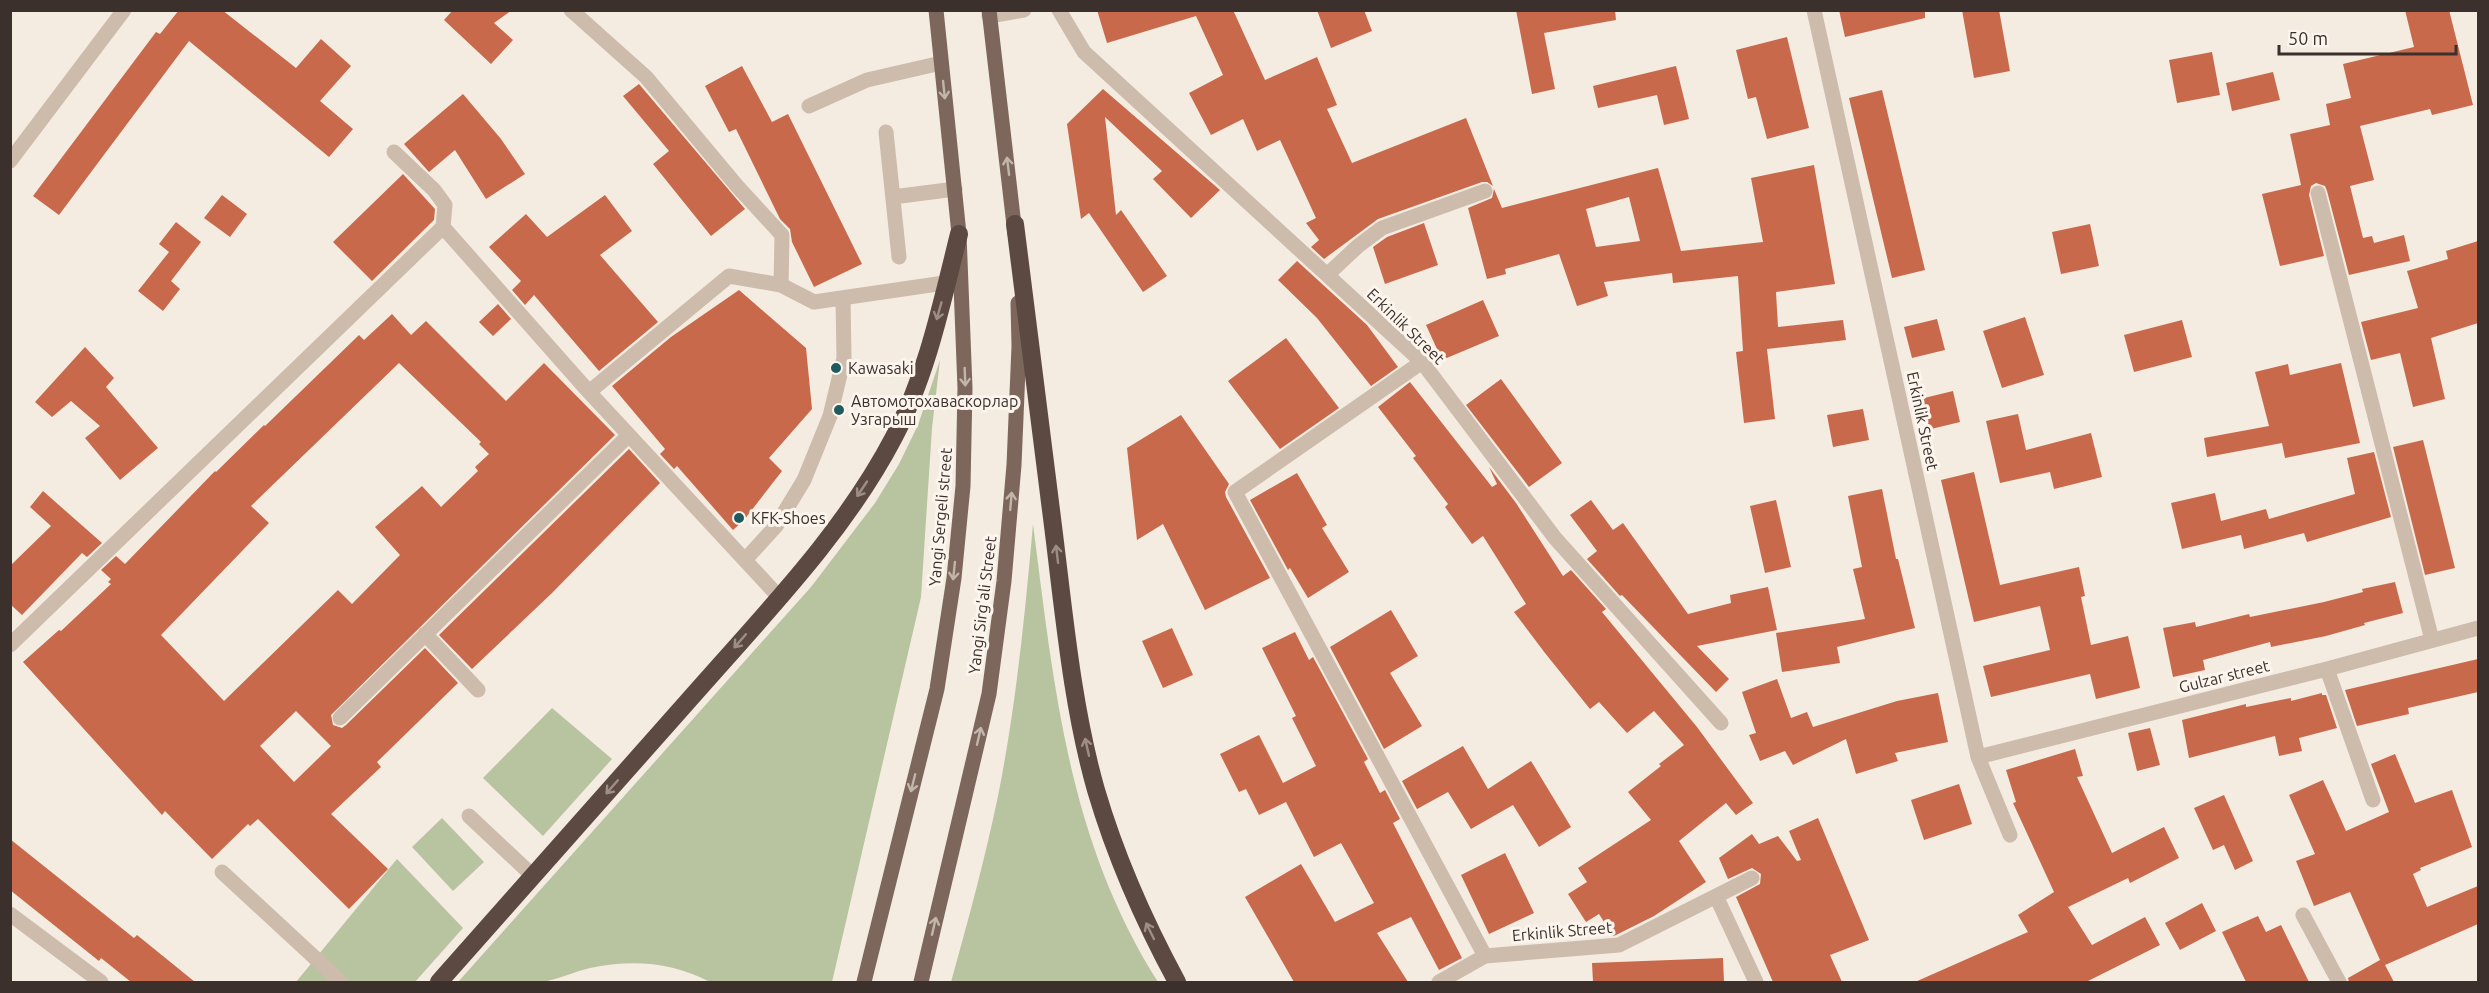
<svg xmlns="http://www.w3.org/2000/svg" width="2489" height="993" font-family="Ubuntu,sans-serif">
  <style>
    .green { fill: #b8c4a0 }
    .building { fill: #c8694b; fill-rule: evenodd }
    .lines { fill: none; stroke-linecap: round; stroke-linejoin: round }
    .minor { stroke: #cdbbac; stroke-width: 15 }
    .major { stroke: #7d675c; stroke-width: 15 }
    .highway { stroke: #5c4a42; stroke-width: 18 }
    .oneway { stroke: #c2b5ac }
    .oneway2 { stroke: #9c8e87 }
    .poi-dot { fill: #1f5a5e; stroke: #fbf5ee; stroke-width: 2 }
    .labels { text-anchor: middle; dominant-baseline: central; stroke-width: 6; stroke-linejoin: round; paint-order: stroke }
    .street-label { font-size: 16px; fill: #3b302b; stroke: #fbf5ee }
    .poi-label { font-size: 16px; fill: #3b302b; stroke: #fbf5ee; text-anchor: start }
  </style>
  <rect width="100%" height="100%" fill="#f4ebe1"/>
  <!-- green -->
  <path class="green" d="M940,360L932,428L921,597L832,982H710C673,962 631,959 590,968C573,972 557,980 541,982C520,986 482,983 458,982L811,587L875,503L899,464L918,425Z
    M1033,524C1054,687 1068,840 1158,982H951C968,921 985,859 998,796C1016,706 1025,615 1033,524Z
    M552,708L612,759L543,836L483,778Z
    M442,818L484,862L453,891L412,847Z
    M397,859L463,928L415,982H296Z"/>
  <!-- building -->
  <path class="building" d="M179,10H222L296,68L321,39L351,66L320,101L353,129L329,157L189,41L59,215L33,196L156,32L160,34Z
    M453,10H512L494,23L513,40L491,64L444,20Z
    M1097,10H1233L1265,80L1317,57L1337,105L1327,109L1352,163L1466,118L1493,186L1487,182H1482L1378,219L1324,259L1311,247L1319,240L1306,223L1316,218L1280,140L1257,151L1243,119L1211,135L1189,93L1223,75L1196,16L1107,43Z
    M1317,10H1364L1372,31L1331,48Z
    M1516,10H1615L1616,20L1544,33L1555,89L1532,94Z
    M1839,10H1925V18L1845,37Z
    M1962,10H1999L2010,71L1974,78Z
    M2405,10H2449L2473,105L2432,115L2430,109L2360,126L2374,180L2350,186L2363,238L2372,236L2374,243L2404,235L2410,261L2349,275L2327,191L2325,186L2316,183L2311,186L2309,195L2324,256L2280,266L2262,194L2301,185L2290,134L2330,125L2326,104L2351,98L2343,64L2414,47Z
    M1787,37L1809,128L1767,139L1756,97L1748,99L1736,50Z
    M2212,52L2220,95L2177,103L2169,60Z
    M742,66L772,122L788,114L862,264L814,287L792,242L790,229L780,219L736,129L729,132L705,86Z
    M1676,66L1689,119L1664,125L1657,95L1598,108L1593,86Z
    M2273,72L2280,100L2232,111L2226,83Z
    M639,84L745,209L711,236L653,164L669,151L623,96Z
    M1103,89L1220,190L1191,218L1153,179L1162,171L1105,117L1116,215L1121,210L1167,276L1143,292L1089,213L1081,219L1067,124Z
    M1882,90L1925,270L1892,278L1849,98Z
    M463,94L501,139L525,174L486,199L455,150L429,172L404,144Z
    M1814,165L1835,284L1776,292L1778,327L1843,320L1846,340L1767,349L1775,419L1744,423L1736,352L1743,351L1738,276L1673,283L1672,273L1604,282L1608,296L1577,306L1559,254L1505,269L1506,274L1487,279L1468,208L1492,198L1494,189L1502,208L1658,168L1681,251L1763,242L1751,178ZM1629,197L1640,241L1596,247L1586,209Z
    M403,174L435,209L434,220L372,281L333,242Z
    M222,195L247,214L230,237L204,218Z
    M605,195L632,231L600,255L658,322L599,371L534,295L525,305L512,290L521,281L489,247L526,214L547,237Z
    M176,222L201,242L171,281L180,289L163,311L138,291L169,252L159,244Z
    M1424,223L1438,265L1385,284L1373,247L1387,237Z
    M2090,224L2099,266L2061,274L2052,232Z
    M2478,241V323L2431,338L2445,399L2413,407L2400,353L2371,360L2361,322L2418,308L2407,271L2448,259L2446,251Z
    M1297,261L1367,325L1398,367L1371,386L1317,318L1278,280Z
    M739,290L806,348L812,409L769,458L782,471L744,520L733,530L677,466L674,469L660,454L665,449L612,386L671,337Z
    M1483,300L1499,336L1442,360L1426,325Z
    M498,304L511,319L493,336L479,322Z
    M392,314L411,335L426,321L506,401L544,363L615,435L331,715L333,725L342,728L346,725L425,648L458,683L377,762L381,767L331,814L388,869L349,909L258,819L250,826L248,824L212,859L165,811L162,815L23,662L59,630L61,631L111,584L108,582L111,579L101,570L116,556L125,564L215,471L216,472L264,425L265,426L359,335L364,340ZM399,363L481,442L479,444L489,454L475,467L478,471L441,507L422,486L375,527L400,555L352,604L338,590L224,701L161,635L269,523L251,506ZM296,711L331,746L294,782L260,746Z
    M2025,317L2044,375L2002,388L1983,331Z
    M1937,319L1945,350L1912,358L1904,327Z
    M2182,320L2192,357L2134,372L2124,335Z
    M1286,338L1339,408L1280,449L1228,381Z
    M85,347L114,378L106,387L158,448L120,480L85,438L100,426L71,401L52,417L35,402Z
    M2341,363L2360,443L2285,458L2282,443L2207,457L2204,438L2269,426L2255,372L2288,364L2290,375Z
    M1501,379L1562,463L1529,487L1466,405Z
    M1410,382L1492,487L1497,484L1489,467L1516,503L1563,576L1571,570L1606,609L1602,612L1697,727L1753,803L1736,815L1726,803L1679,841L1706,882L1654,916L1616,935L1613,936L1599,914L1586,922L1568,894L1587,882L1578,868L1651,820L1628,792L1661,766L1659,764L1684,745L1654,711L1627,733L1599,702L1590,709L1545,653L1514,612L1526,604L1483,536L1472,544L1445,507L1448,504L1413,458L1416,456L1378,407Z
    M1953,391L1960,422L1927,430L1920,399Z
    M1863,409L1869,440L1833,447L1827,415Z
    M2018,414L2026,450L2091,433L2102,477L2054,489L2050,472L2000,483L1986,421Z
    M1181,415L1229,484L1225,492L1226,497L1270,578L1205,610L1163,524L1137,540L1127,448Z
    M2423,440L2455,568L2425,575L2393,447Z
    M629,449L660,483L552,593L472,669L439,635Z
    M2374,452L2391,517L2307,542L2304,533L2244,549L2241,535L2182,549L2171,503L2215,493L2221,521L2266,509L2269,519L2355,494L2347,458Z
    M1974,472L2000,585L2079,567L2085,596L2081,597L2091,645L2128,636L2140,688L2096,699L2090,674L1991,697L1983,666L2050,650L2040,606L1974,622L1941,480Z
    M1297,473L1327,525L1322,528L1349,572L1308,598L1290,568L1288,570L1250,500Z
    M1882,489L1896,559H1898L1915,628L1837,647L1840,663L1782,672L1776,633L1865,619L1853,569L1862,567L1848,496Z
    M43,491L102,543L87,557L82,553L22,615L10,604V566L51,526L30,507Z
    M1591,500L1613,530L1623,523L1688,614L1731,603L1730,595L1768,587L1777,630L1697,646L1729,679L1716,692L1622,595L1620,596L1587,559L1597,551L1570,515Z
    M1776,500L1791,567L1765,573L1750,506Z
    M2395,582L2403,613L2364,623L2365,625L2326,636L2271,647L2270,642L2203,660L2205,670L2173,677L2163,628L2195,622L2196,627L2249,614L2250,617L2324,602L2363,592L2362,589Z
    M1391,610L1418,656L1390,673L1422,726L1384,749L1330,647Z
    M1172,628L1193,675L1163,688L1142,641Z
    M1295,632L1309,660L1313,657L1368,759L1364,762L1380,793L1385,790L1400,819L1393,823L1462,958L1439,970L1411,917L1377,933L1408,982H1294L1245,897L1301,864L1335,922L1374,903L1341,843L1314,857L1286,802L1259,815L1246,789L1239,792L1220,754L1259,735L1283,783L1316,766L1292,718L1296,716L1262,648Z
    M2478,659V692L2408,708L2409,714L2357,726L2345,690Z
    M1777,679L1791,718L1807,712L1813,727L1897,701L1938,693L1948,742L1895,753L1898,761L1856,774L1846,739L1793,765L1785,751L1760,761L1749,735L1756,733L1742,692Z
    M2322,693V695H2326L2337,728L2299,738L2302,751L2279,756L2275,736L2189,758L2182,720L2246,704V707L2291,698V701Z
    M2150,728L2160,765L2137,771L2128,733Z
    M1463,746L1488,789L1531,761L1571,827L1539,847L1513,805L1471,829L1448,792L1417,809L1402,781Z
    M2075,749L2083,776L2077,777L2112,853L2164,827L2179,858L2130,883L2128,878L2068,907L2092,945L2145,917L2160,945L2086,982H1915L2028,932L2018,915L2054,892L2013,803L2016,802L2006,770Z
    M2395,754L2415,803L2452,790L2472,847L2420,868L2421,870L2413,874L2427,907L2478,886V924L2385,965L2394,982H2349L2348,978L2380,960L2350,892L2314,906L2296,861L2315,854L2289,795L2323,780L2346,831L2389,812L2371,764Z
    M1959,784L1972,824L1924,840L1911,800Z
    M2224,795L2253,861L2235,870L2224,845L2213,850L2194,808Z
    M1818,818L1869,940L1830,955L1842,982H1773L1736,897L1760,884L1761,874L1752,868L1728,879L1719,858L1752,834L1759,844L1778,836L1797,861L1801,860L1789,831Z
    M10,839L134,938L137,935L195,982H131L101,958L99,961L10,890Z
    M1505,853L1534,913L1489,934L1461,875Z
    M2202,903L2216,931L2180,950L2165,923Z
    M2258,916L2266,932L2281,925L2309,982H2246L2222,932Z
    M1723,958L1724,982H1593L1592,963Z"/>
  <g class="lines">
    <!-- minor -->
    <path class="minor" d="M571,10L646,77L737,186L782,235L781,285
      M1059,10L1084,52L1422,362L1555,538L1721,723
      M1814,10L1978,757L2010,835
      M989,16L1024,10
      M809,106L867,80L941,63
      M886,132L899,257
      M10,161L124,10
      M2318,193L2432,640
      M893,197L955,189
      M443,227L589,392L779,597
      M1327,275L1358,246L1382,228L1485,191
      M1422,362L1235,492L1485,956
      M589,392L729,276L781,285L814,302L958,281
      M745,560L776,526L804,480L830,416L844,358L843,298
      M425,634L478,690
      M10,645L443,227L445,205L434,190L394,152
      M2327,669L2373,800
      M340,718L629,435
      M1978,757L2327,669L2478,628
      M469,816L533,876
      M222,872L341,982
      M1716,896L1756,982
      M10,914L101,982
      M2303,915L2339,982
      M1439,982L1485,956L1619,945L1752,878"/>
    <!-- major -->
    <path class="major" d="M989,10L1015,234
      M864,982L937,689L954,578L963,486L965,388L959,234L936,10
      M921,982L989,694L1004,581L1014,465L1019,346L1018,303"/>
    <!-- highway -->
    <path class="highway" d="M1015,224C1028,325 1040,426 1053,526C1064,613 1072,706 1096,790C1116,858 1144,921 1177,982
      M439,982C527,882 616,783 704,683C772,606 846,529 894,437C927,375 942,302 959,234"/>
  </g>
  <!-- one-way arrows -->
  <defs><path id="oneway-shaft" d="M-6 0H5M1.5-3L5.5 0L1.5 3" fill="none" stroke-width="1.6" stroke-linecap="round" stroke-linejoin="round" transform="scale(1.5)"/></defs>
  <g class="oneway">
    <use href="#oneway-shaft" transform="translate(944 90) rotate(84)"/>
    <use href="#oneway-shaft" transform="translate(1008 166) rotate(-97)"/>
    <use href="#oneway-shaft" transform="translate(965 377) rotate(88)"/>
    <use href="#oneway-shaft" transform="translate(1011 501) rotate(-85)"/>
    <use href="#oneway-shaft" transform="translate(954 571) rotate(96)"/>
    <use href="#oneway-shaft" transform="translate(979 736) rotate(-77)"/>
    <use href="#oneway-shaft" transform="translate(913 783) rotate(104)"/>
    <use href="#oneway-shaft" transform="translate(934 926) rotate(-77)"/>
  </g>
  <g class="oneway2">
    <use href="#oneway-shaft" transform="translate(939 311) rotate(106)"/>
    <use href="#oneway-shaft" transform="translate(862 489) rotate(124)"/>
    <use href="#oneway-shaft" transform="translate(1057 554) rotate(-97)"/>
    <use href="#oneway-shaft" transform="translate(740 641) rotate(131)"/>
    <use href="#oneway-shaft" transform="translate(1087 747) rotate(-103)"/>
    <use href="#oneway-shaft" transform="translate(612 787) rotate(131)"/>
    <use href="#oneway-shaft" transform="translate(1150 931) rotate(-116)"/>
  </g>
  <!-- markers -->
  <g class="poi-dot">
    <circle cx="836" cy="368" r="6"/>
    <circle cx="839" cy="410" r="6"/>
    <circle cx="739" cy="518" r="6"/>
  </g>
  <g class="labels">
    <!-- street labels -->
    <g class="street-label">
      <text transform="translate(1406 326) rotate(44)">Erkinlik Street</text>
      <text transform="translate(1923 421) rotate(78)">Erkinlik Street</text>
      <text transform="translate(940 517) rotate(-85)">Yangi Sergeli street</text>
      <text transform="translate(982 605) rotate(-83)">Yangi Sirg'ali Street</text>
      <text transform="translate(2224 676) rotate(-14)">Gulzar street</text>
      <text transform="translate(1562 931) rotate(-5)">Erkinlik Street</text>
    </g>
    <!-- poi labels -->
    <g class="poi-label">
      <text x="848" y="368">Kawasaki</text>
      <text x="851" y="401">Автомотохаваскорлар<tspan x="851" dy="18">Узгарыш</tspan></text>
      <text x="751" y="518">KFK-Shoes</text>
    </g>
  </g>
  <!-- border -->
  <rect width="2489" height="993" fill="none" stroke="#3b302b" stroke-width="24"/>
  <!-- scale -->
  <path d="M2279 45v9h177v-9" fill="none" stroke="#3b302b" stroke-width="3"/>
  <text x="2288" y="45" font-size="18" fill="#3b302b" stroke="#fbf5ee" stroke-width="4.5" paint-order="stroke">50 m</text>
</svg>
